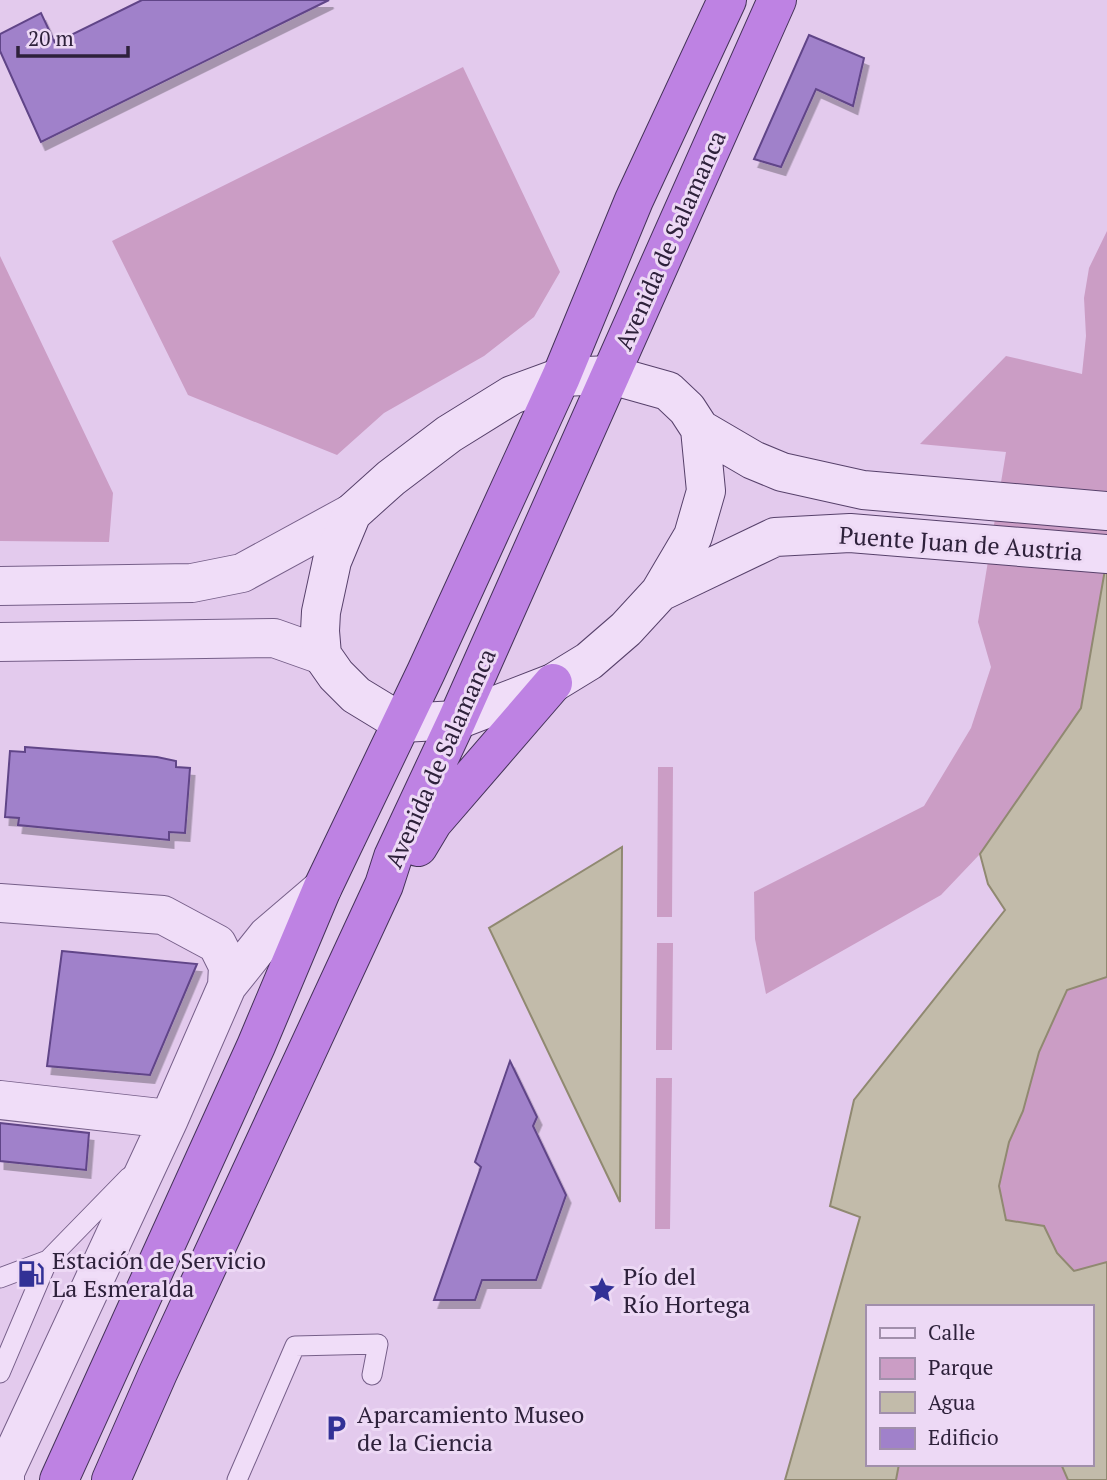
<svg xmlns="http://www.w3.org/2000/svg" width="1107" height="1480" font-family="'PT Serif',serif">
  <style>
    .green { fill: #cb9dc5 }
    .water { fill: #c2bbaa; stroke: #908971; stroke-width: 2 }
    .building { fill: #a081ca; stroke: #614588; stroke-width: 2; filter: url(#shadow) }
    .lines { fill: none; stroke-linecap: round; stroke-linejoin: round }
    .service-casing { stroke: #765f89; stroke-width: 21 }
    .minor-casing { stroke: #765f89; stroke-width: 40 }
    .tertiary-casing { stroke: #765f89; stroke-width: 40 }
    .secondary-casing { stroke: #57416b; stroke-width: 40 }
    .trunk-casing { stroke: #443258; stroke-width: 40 }
    .service { stroke: #f0ddf8; stroke-width: 19 }
    .minor { stroke: #f0ddf8; stroke-width: 38 }
    .tertiary { stroke: #f0ddf8; stroke-width: 38 }
    .secondary { stroke: #f0ddf8; stroke-width: 38 }
    .trunk { stroke: #be82e3; stroke-width: 38 }
    .labels { text-anchor: middle; dominant-baseline: central; stroke-width: 6; stroke-linejoin: round; paint-order: stroke }
    .street-label { font-size: 24px; fill: #2e213b; stroke: #edd9f5 }
    .poi-label { font-size: 24px; fill: #2e213b; stroke: #edd9f5; text-anchor: start }
  </style>
  <defs>
    <filter id="shadow"><feDropShadow dx="4.5" dy="8" stdDeviation="0" flood-color="#0004"/></filter>
  </defs>
  <rect width="100%" height="100%" fill="#e3caed"/>
  <!-- green -->
  <path class="green" d="M463,67L560,272L534,317L484,356L384,413L337,455L188,395L112,241Z
    M1107,231V558L1081,708L980,854L941,895L766,994L755,939L754,892L924,806L971,728L991,667L978,622L1006,452L920,444L1006,356L1082,374L1086,336L1084,298L1089,268Z
    M0,256L113,493L109,542L0,541Z
    M658,767H673L672,917H657Z
    M657,943H673L672,1050H656Z
    M1107,977V1262L1074,1271L1057,1253L1044,1226L1006,1220L999,1186L1009,1142L1023,1111L1039,1052L1067,990Z
    M656,1078H672L670,1229H655Z
    M899,1464H1061L1068,1480H896Z"/>
  <!-- water -->
  <path class="water" d="M1107,558V977L1067,990L1039,1052L1023,1111L1009,1142L999,1186L1006,1220L1044,1226L1057,1253L1074,1271L1107,1262V1480H1068L1061,1464H1091V1307H867V1464H899L896,1480H785L860,1217L830,1206L854,1100L1005,910L988,884L980,854L1081,708Z
    M622,847L620,1202L489,928Z"/>
  <!-- building -->
  <path class="building" d="M142,0H329L41,142L0,51V34L41,13L55,43Z
    M809,35L864,58L853,106L816,89L781,167L754,159Z
    M25,747L157,757L176,761V767L190,768L185,833L169,832V840L18,825L19,818L5,817L10,751L25,752Z
    M62,951L197,964L150,1075L47,1066Z
    M510,1061L537,1117L533,1126L566,1195L536,1280H482L475,1300H434L481,1167L475,1162Z
    M0,1123L89,1133L86,1170L0,1161Z"/>
  <g class="lines">
    <defs>
      <path id="service" d="M0,1278L48,1260
        M0,1373L48,1260L129,1177
        M237,1480L295,1346L378,1344L372,1375"/>
      <path id="minor" d="M0,903L163,915L217,944L228,966L227,986
        M0,1100L169,1119
        M5,1480V1472L169,1119L227,986L267,936L322,889"/>
      <path id="tertiary" d="M0,586L192,583L242,573L352,513
        M0,642L274,638L322,655"/>
      <path id="secondary" d="M611,375L668,391L687,409L700,429L706,491L693,536L660,592L626,629L589,661L553,683L457,720L402,723L356,695L336,675L322,655L320,631L321,612L332,561L352,513L391,478L449,434L512,395L561,377Z
        M700,429L753,460L782,472L863,490L1107,511
        M660,592L775,537L850,533L1107,554"/>
      <path id="trunk" d="M418,847L433,822L553,683
        M59,1480L256,1046L322,889L426,672L561,377L634,200L727,0
        M111,1480L158,1373L384,885L393,857L457,720L777,0"/>
    </defs>
    <!-- service casing -->
    <use href="#service" class="service-casing"/>
    <!-- minor casing -->
    <use href="#minor" class="minor-casing"/>
    <!-- tertiary casing -->
    <use href="#tertiary" class="tertiary-casing"/>
    <!-- secondary casing -->
    <use href="#secondary" class="secondary-casing"/>
    <!-- trunk casing -->
    <use href="#trunk" class="trunk-casing"/>
    <!-- service -->
    <use href="#service" class="service"/>
    <!-- minor -->
    <use href="#minor" class="minor"/>
    <!-- tertiary -->
    <use href="#tertiary" class="tertiary"/>
    <!-- secondary -->
    <use href="#secondary" class="secondary"/>
    <!-- trunk -->
    <use href="#trunk" class="trunk"/>
  </g>
  <!-- icons -->
  <defs>
    <symbol id="fuel-bare" viewBox="-9 -9 18 18"><path d="M-5.5-6h7V0h2V4h1.3V-2.5L3-4.5l.8-.8L6-3V5H2.5V1h-1V6h-7ZM-4.2-4.7v3.2H.2V-4.7Z" fill="#323196" stroke="#edd9f5" stroke-width="2.5" paint-order="stroke"/></symbol>
    <symbol id="sight-bare" viewBox="-9 -9 18 18"><path d="M0-6L1.8-2.2L6-1.7L2.9 1.2L3.7 5.4L0 3.3L-3.7 5.4L-2.9 1.2L-6-1.7L-1.8-2.2Z" fill="#323196" stroke="#edd9f5" stroke-width="2.5" paint-order="stroke"/></symbol>
    <symbol id="parking-bare" viewBox="-9 -9 18 18"><path d="M-3.5-5.5H1a3.5 3.5 0 0 1 0 7H-1V5.5H-3.5ZM-1-3.4V-.6H.8a1.4 1.4 0 0 0 0-2.8Z" fill="#323196" stroke="#edd9f5" stroke-width="2.5" paint-order="stroke"/></symbol>
  </defs>
  <g fill-rule="evenodd">
    <use href="#fuel-bare" x="12" y="1255" width="38" height="38"/>
    <use href="#sight-bare" x="583" y="1271" width="38" height="38"/>
    <use href="#parking-bare" x="317" y="1409" width="38" height="38"/>
  </g>
  <g class="labels">
    <!-- street labels -->
    <g class="street-label">
      <text transform="translate(670 240) rotate(-66)">Avenida de Salamanca</text>
      <text transform="translate(961 543) rotate(4)">Puente Juan de Austria</text>
      <text transform="translate(440 758) rotate(-66)">Avenida de Salamanca</text>
    </g>
    <!-- poi labels -->
    <g class="poi-label">
      <text x="52" y="1260">Estación de Servicio<tspan x="52" dy="28">La Esmeralda</tspan></text>
      <text x="623" y="1276">Pío del<tspan x="623" dy="28">Río Hortega</tspan></text>
      <text x="357" y="1414">Aparcamiento Museo<tspan x="357" dy="28">de la Ciencia</tspan></text>
    </g>
  </g>
  <!-- legend -->
  <rect x="866" y="1305" width="228" height="161" fill="#edd9f5" stroke="#a18fab" stroke-width="2"/>
  <rect x="880" y="1328" width="35" height="10" fill="#f0ddf8" stroke="#a18fab" stroke-width="2"/>
  <text x="928" y="1340" font-size="21" fill="#2e213b">Calle</text>
  <rect x="880" y="1358" width="35" height="21" fill="#cb9dc5" stroke="#a18fab" stroke-width="2"/>
  <text x="928" y="1375" font-size="21" fill="#2e213b">Parque</text>
  <rect x="880" y="1392" width="35" height="21" fill="#c2bbaa" stroke="#a18fab" stroke-width="2"/>
  <text x="928" y="1410" font-size="21" fill="#2e213b">Agua</text>
  <rect x="880" y="1428" width="35" height="21" fill="#a081ca" stroke="#a18fab" stroke-width="2"/>
  <text x="928" y="1445" font-size="21" fill="#2e213b">Edificio</text>
  <!-- scale -->
  <path d="M18 46v10h110v-10" fill="none" stroke="#2e213b" stroke-width="3.5"/>
  <text x="28" y="46" font-size="21" fill="#2e213b" stroke="#edd9f5" stroke-width="5" paint-order="stroke">20 m</text>
</svg>
